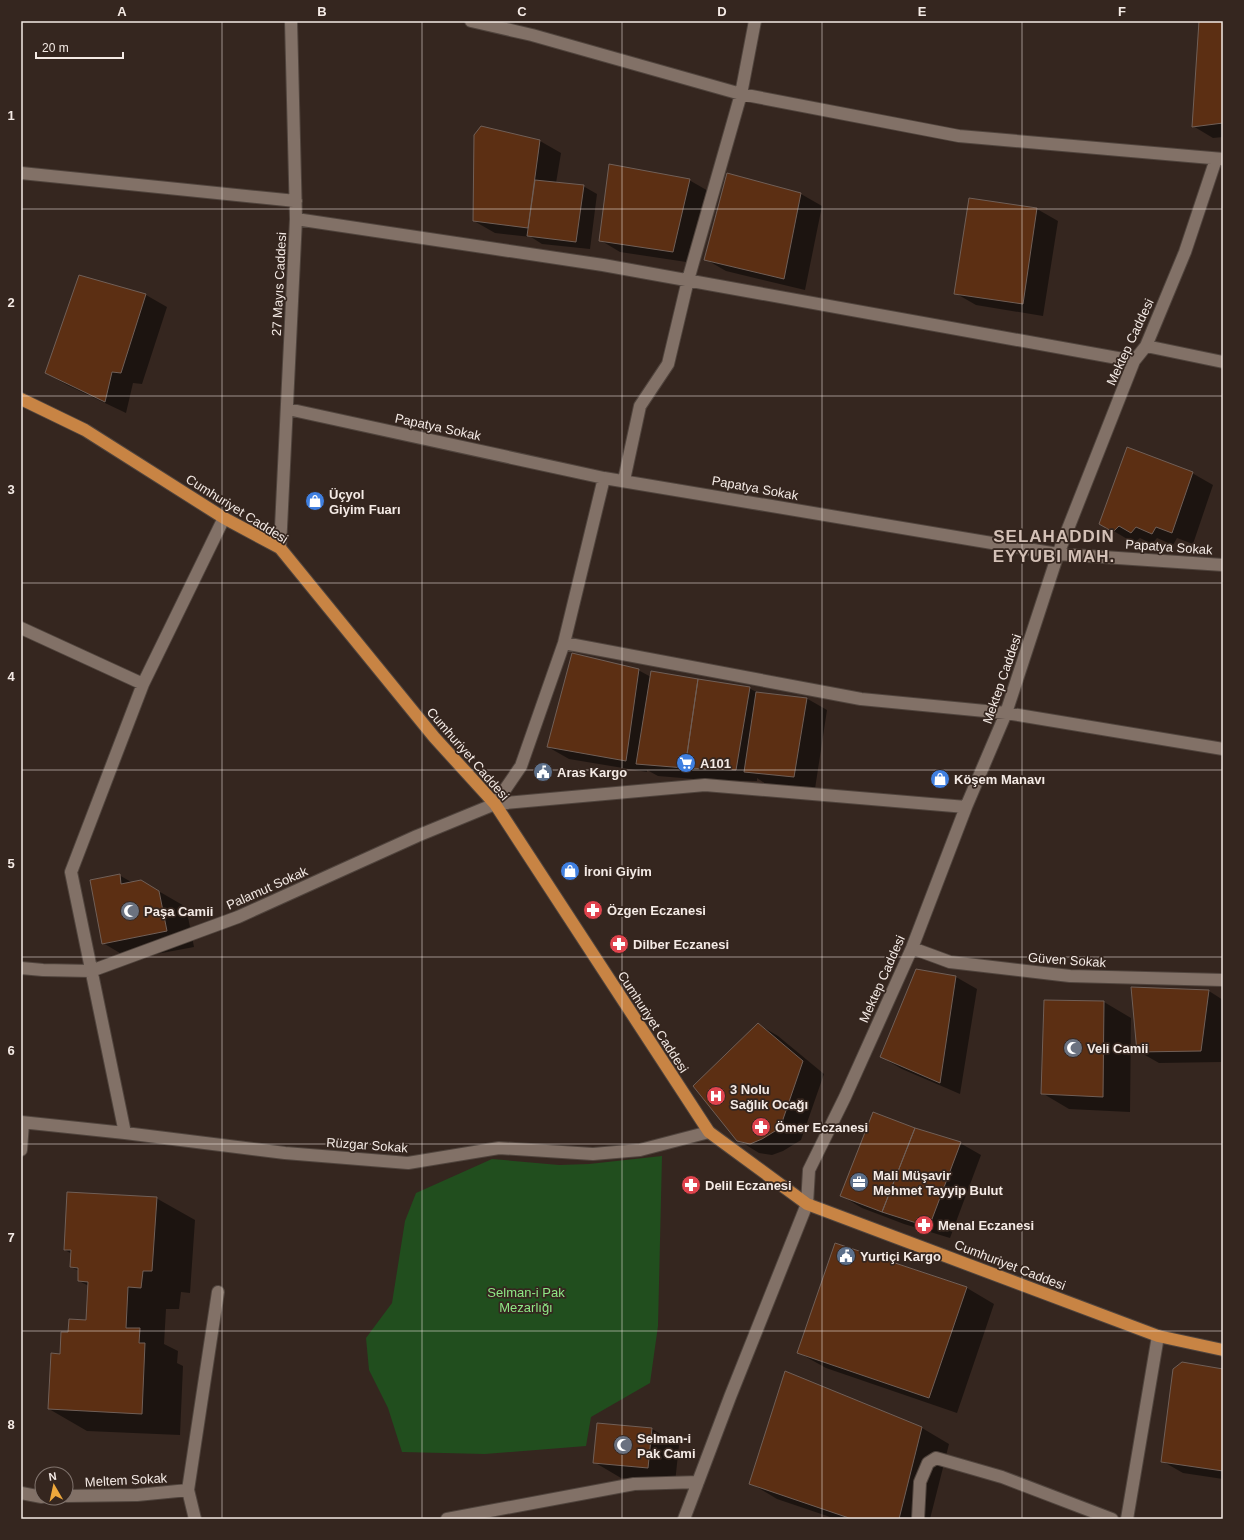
<svg xmlns="http://www.w3.org/2000/svg" width="1244" height="1540" font-family="Arial,sans-serif">
  <style>
    .green { fill: #214e1e }
    .shadow { fill: #0007 }
    .building { fill: #5c2f13; stroke: #705f57 }
    .lines { fill: none; stroke-linecap: round; stroke-linejoin: round }
    .minor-casing { stroke: #50443d; stroke-width: 14 }
    .major-casing { stroke: #50443d; stroke-width: 14 }
    .minor { stroke: #827167; stroke-width: 12 }
    .major { stroke: #c88444; stroke-width: 12 }
    .grid { fill: none; stroke: #f4eae5; stroke-width: 1; stroke-opacity: 0.55 }
    .labels { text-anchor: middle; dominant-baseline: central; stroke-width: 3.5; stroke-linejoin: round; paint-order: stroke }
    .street-label { font-size: 13px; fill: #f4eae5; stroke: #35261f }
    .poi-label { font-size: 13px; font-weight: bold; fill: #f4eae5; stroke: #35261f; text-anchor: start }
    .park-label { font-size: 13px; fill: #8ee886; stroke: #35261f }
    .district-label { font-size: 17px; font-weight: bold; letter-spacing: 1px; fill: #d3c0b6; stroke: #35261f }
    .neatline { fill: none; stroke: #f4eae5; stroke-width: 1.5 }
    .grid-label { font-size: 13px; text-anchor: middle; font-weight: bold; fill: #f4eae5 }
  </style>
  <rect width="100%" height="100%" fill="#35261f"/>
  <!-- green -->
  <path class="green" d="M662,1156L658,1326L650,1383L591,1417L586,1446L485,1454L402,1452L388,1408L369,1370L366,1338L392,1303L405,1221L416,1193L492,1159L559,1165L589,1164Z"/>
  <!-- shadow -->
  <path class="shadow" d="M1200,21H1223V137L1213,138L1193,126Z
    M482,127L540,141L561,153L556,183L583,186L597,194L590,249L542,244L531,237L495,233L474,221Z
    M728,175L801,194L822,206L805,290L726,271L705,259Z
    M689,180L710,192L693,263L620,252L600,240Z
    M1037,209L1058,221L1043,316L976,305L955,293Z
    M80,276L146,295L167,307L142,384L133,383L126,413L67,385L46,373Z
    M1192,473L1213,485L1193,544L1177,538L1173,545L1157,538L1152,544L1140,538L1134,543L1100,523Z
    M638,670L651,677L749,688L758,693L806,698L827,710L815,789L766,784L757,778V781L706,780L658,776L647,770V772L569,759L548,747Z
    M119,875L133,883L141,881L186,907L194,947L130,959L103,943Z
    M956,977L977,989L960,1094L902,1069L881,1057Z
    M1209,991L1223,1000V1050L1221,1062L1159,1063L1138,1051Z
    M1104,1002L1131,1018L1130,1112L1069,1109L1042,1093Z
    M758,1024L778,1036L824,1074L801,1140L783,1151L772,1155L759,1153L738,1140Z
    M914,1129L960,1143L981,1155L950,1238L904,1224L862,1208L842,1196Z
    M156,1198L195,1220L190,1293L181,1292L179,1309H166L164,1344L178,1351L177,1363L183,1366L180,1435L87,1431L49,1409L61,1355L69,1333L87,1321L89,1286L79,1281V1271L71,1267L72,1254L65,1250Z
    M836,1244L967,1288L994,1304L957,1413L826,1368L799,1353Z
    M1223,1370V1479L1183,1473L1162,1461Z
    M785,1372L922,1428L949,1444L930,1519H836L777,1499L750,1483Z
    M597,1425L652,1429L679,1445L675,1483L621,1478L594,1462Z"/>
  <!-- building -->
  <path class="building" d="M1199,21H1223V123L1192,127Z
    M481,126L540,140L528,228L473,221L474,135Z
    M609,164L690,179L673,252L599,241Z
    M727,173L801,193L784,279L704,260Z
    M535,180L584,185L576,242L527,236Z
    M969,198L1037,208L1023,304L954,294Z
    M79,275L146,294L121,373L112,372L105,402L45,373Z
    M1127,447L1193,472L1172,533L1156,527L1152,534L1136,527L1131,533L1119,526L1113,532L1099,524Z
    M572,653L639,669L626,761L547,747Z
    M651,671L698,679L685,768L636,764Z
    M698,679L750,687L736,770L685,768Z
    M756,692L807,698L794,777L744,772Z
    M120,874L121,884L141,880L159,891L167,931L102,944L90,880Z
    M916,969L956,976L940,1083L880,1057Z
    M1131,987L1209,990L1201,1051L1137,1052Z
    M1044,1000L1104,1001L1103,1097L1041,1094Z
    M758,1023L803,1061L780,1128L762,1139L750,1144L737,1141L693,1086Z
    M873,1112L915,1128L882,1212L840,1196Z
    M915,1128L961,1142L929,1227L882,1212Z
    M67,1192L157,1197L152,1271H143L141,1288L128,1287L126,1328H140L139,1343H145L142,1414L48,1409L51,1353L60,1354L61,1332H68L69,1319L86,1320L88,1282L78,1281V1268L70,1267L71,1250H64Z
    M835,1243L967,1287L929,1398L797,1353Z
    M1182,1362L1223,1369V1471L1161,1462L1173,1369Z
    M785,1371L922,1427L899,1519H852L749,1484Z
    M597,1423L652,1428L648,1468L593,1463Z"/>
  <g class="lines">
    <defs>
      <path id="minor" d="M471,21L532,35L741,94L959,136L1223,159
        M21,173L296,201
        M296,219L603,265L1134,361
        M1146,346L1223,362
        M288,409L604,478L1058,554L1223,565
        M624,480L640,406L668,364L688,280L741,94L755,21
        M280,548L296,219L291,21
        M21,628L143,684
        M564,643L861,699L1006,713L1223,749
        M495,804L521,766L564,643L604,478
        M912,948L950,962L1070,976L1223,980
        M21,968L43,970L91,971L238,917L417,836L495,804L705,785L966,807
        M21,1122L125,1133L285,1153L408,1163L499,1148L593,1154L640,1150L709,1132
        M125,1133L71,872L143,684L224,518
        M21,1150L23,1123
        M21,1493L42,1497
        M66,1496L137,1495L188,1490
        M195,1519L188,1490L218,1292
        M447,1519L634,1484L698,1482
        M684,1519L730,1397L807,1204L809,1170L845,1097L912,948L966,807L1006,713L1058,554L1134,361L1146,346L1185,252L1216,159
        M918,1519L920,1482L928,1463L936,1458L1002,1477L1112,1519
        M1127,1519L1158,1336"/>
      <path id="major" d="M21,399L85,430L224,518L280,548L434,737L495,804L709,1132L807,1204L1158,1336L1223,1350"/>
    </defs>
    <!-- minor casing -->
    <use href="#minor" class="minor-casing"/>
    <!-- major casing -->
    <use href="#major" class="major-casing"/>
    <!-- minor -->
    <use href="#minor" class="minor"/>
    <!-- major -->
    <use href="#major" class="major"/>
  </g>
  <!-- grid -->
  <path class="grid" d="M222,21V1519M422,21V1519M622,21V1519M822,21V1519M1022,21V1519M21,209H1223M21,396H1223M21,583H1223M21,770H1223M21,957H1223M21,1144H1223M21,1331H1223"/>
  <!-- icons -->
  <defs>
    <symbol id="shop-disc" viewBox="-11 -11 22 22"><circle r="9.5" fill="#3f7fe0" stroke="#35261f"/><path d="M-5-2.5h2.3a2.7 3.5 0 0 1 5.4 0H5L5.5 6h-11ZM-1.5-2.5h3a1.5 2.3 0 0 0-3 0Z" fill="#fff"/></symbol>
    <symbol id="supermarket-disc" viewBox="-11 -11 22 22"><circle r="9.5" fill="#3f7fe0" stroke="#35261f"/><path d="M-6-5.5h2.5l.6 2H6L4.5 2H-2.5L-4.4-4H-6ZM-1.5 3.2a1.3 1.3 0 1 0 .1 0ZM3 3.2a1.3 1.3 0 1 0 .1 0Z" fill="#fff"/></symbol>
    <symbol id="civic-disc" viewBox="-11 -11 22 22"><circle r="9.5" fill="#5c6f8a" stroke="#35261f"/><path d="M-.6-6.5H3V-4.5H.6V-3L4-1V1h2V6H-6V1h2V-1L-.6-3ZM-1.2 2.5V6h2.4V2.5Z" fill="#fff"/></symbol>
    <symbol id="pharmacy-disc" viewBox="-11 -11 22 22"><circle r="9.5" fill="#e0444e" stroke="#35261f"/><path d="M-2-6h4v4h4v4h-4v4h-4v-4h-4v-4h4Z" fill="#fff"/></symbol>
    <symbol id="mosque-disc" viewBox="-11 -11 22 22"><circle r="9.5" fill="#6b7280" stroke="#35261f"/><path d="M3.5-4.9A6 6 0 1 0 3.5 4.9A5 5 0 1 1 3.5-4.9Z" fill="#fff"/></symbol>
    <symbol id="hospital-disc" viewBox="-11 -11 22 22"><circle r="9.5" fill="#e0444e" stroke="#35261f"/><path d="M-5-5h3v3.5h4V-5h3V5h-3V1.5h-4V5h-3Z" fill="#fff"/></symbol>
    <symbol id="office-disc" viewBox="-11 -11 22 22"><circle r="9.5" fill="#5c6f8a" stroke="#35261f"/><path d="M-6-3h4V-5.5h4V-3h4V5H-6ZM-1-4.5V-3h2v-1.5ZM-6 0V1H6V0Z" fill="#fff"/></symbol>
  </defs>
  <g fill-rule="evenodd">
    <use href="#shop-disc" x="304" y="490" width="22" height="22"/>
    <use href="#supermarket-disc" x="675" y="752" width="22" height="22"/>
    <use href="#civic-disc" x="532" y="761" width="22" height="22"/>
    <use href="#shop-disc" x="929" y="768" width="22" height="22"/>
    <use href="#shop-disc" x="559" y="860" width="22" height="22"/>
    <use href="#pharmacy-disc" x="582" y="899" width="22" height="22"/>
    <use href="#mosque-disc" x="119" y="900" width="22" height="22"/>
    <use href="#pharmacy-disc" x="608" y="933" width="22" height="22"/>
    <use href="#mosque-disc" x="1062" y="1037" width="22" height="22"/>
    <use href="#hospital-disc" x="705" y="1085" width="22" height="22"/>
    <use href="#pharmacy-disc" x="750" y="1116" width="22" height="22"/>
    <use href="#office-disc" x="848" y="1171" width="22" height="22"/>
    <use href="#pharmacy-disc" x="680" y="1174" width="22" height="22"/>
    <use href="#pharmacy-disc" x="913" y="1214" width="22" height="22"/>
    <use href="#civic-disc" x="835" y="1245" width="22" height="22"/>
    <use href="#mosque-disc" x="612" y="1434" width="22" height="22"/>
  </g>
  <g class="labels">
    <!-- street labels -->
    <g class="street-label">
      <text transform="translate(279 284) rotate(-87)">27 Mayıs Caddesi</text>
      <text transform="translate(1130 342) rotate(-65)">Mektep Caddesi</text>
      <text transform="translate(438 427) rotate(12)">Papatya Sokak</text>
      <text transform="translate(755 488) rotate(10)">Papatya Sokak</text>
      <text transform="translate(237 509) rotate(32)">Cumhuriyet Caddesi</text>
      <text transform="translate(1169 547) rotate(4)">Papatya Sokak</text>
      <text transform="translate(1002 679) rotate(-71)">Mektep Caddesi</text>
      <text transform="translate(468 754) rotate(49)">Cumhuriyet Caddesi</text>
      <text transform="translate(267 888) rotate(-24)">Palamut Sokak</text>
      <text transform="translate(1067 960) rotate(4)">Güven Sokak</text>
      <text transform="translate(882 979) rotate(-66)">Mektep Caddesi</text>
      <text transform="translate(653 1022) rotate(57)">Cumhuriyet Caddesi</text>
      <text transform="translate(367 1145) rotate(4)">Rüzgar Sokak</text>
      <text transform="translate(1010 1265) rotate(21)">Cumhuriyet Caddesi</text>
      <text transform="translate(126 1480) rotate(-3)">Meltem Sokak</text>
    </g>
    <!-- poi labels -->
    <g class="poi-label">
      <text x="329" y="494">Üçyol<tspan x="329" dy="15">Giyim Fuarı</tspan></text>
      <text x="700" y="763">A101</text>
      <text x="557" y="772">Aras Kargo</text>
      <text x="954" y="779">Köşem Manavı</text>
      <text x="584" y="871">İroni Giyim</text>
      <text x="607" y="910">Özgen Eczanesi</text>
      <text x="144" y="911">Paşa Camii</text>
      <text x="633" y="944">Dilber Eczanesi</text>
      <text x="1087" y="1048">Veli Camii</text>
      <text x="730" y="1089">3 Nolu<tspan x="730" dy="15">Sağlık Ocağı</tspan></text>
      <text x="775" y="1127">Ömer Eczanesi</text>
      <text x="873" y="1175">Mali Müşavir<tspan x="873" dy="15">Mehmet Tayyip Bulut</tspan></text>
      <text x="705" y="1185">Delil Eczanesi</text>
      <text x="938" y="1225">Menal Eczanesi</text>
      <text x="860" y="1256">Yurtiçi Kargo</text>
      <text x="637" y="1438">Selman-i<tspan x="637" dy="15">Pak Cami</tspan></text>
    </g>
    <!-- park labels -->
    <g class="park-label">
      <text x="526" y="1292">Selman-i Pak<tspan x="526" dy="15">Mezarlığı</tspan></text>
    </g>
    <!-- district labels -->
    <g class="district-label">
      <text x="1054" y="536">SELAHADDIN<tspan x="1054" dy="20">EYYUBI MAH.</tspan></text>
    </g>
  </g>
  <!-- border -->
  <rect width="1244" height="1540" fill="none" stroke="#35261f" stroke-width="44"/>
  <!-- north arrow -->
  <g transform="translate(54 1486) rotate(351)"><circle r="19" fill="#35261f" stroke="#81746e"/>
  <path d="M0-3L7 15L0 10L-7 15Z" fill="#eea83c"/>
  <text y="-6" font-size="11" font-weight="bold" text-anchor="middle" fill="#f4eae5">N</text>
  </g>
  <!-- scale -->
  <path d="M36 52v6h87v-6" fill="none" stroke="#f4eae5" stroke-width="2"/>
  <text x="42" y="52" font-size="12" fill="#f4eae5" stroke="#35261f" stroke-width="3" paint-order="stroke">20 m</text>
  <rect x="22" y="22" width="1200" height="1496" class="neatline"/>
  <g class="grid-label">
    <text x="122" y="16">A</text>
    <text x="322" y="16">B</text>
    <text x="522" y="16">C</text>
    <text x="722" y="16">D</text>
    <text x="922" y="16">E</text>
    <text x="1122" y="16">F</text>
    <text x="11" y="120">1</text>
    <text x="11" y="307">2</text>
    <text x="11" y="494">3</text>
    <text x="11" y="681">4</text>
    <text x="11" y="868">5</text>
    <text x="11" y="1055">6</text>
    <text x="11" y="1242">7</text>
    <text x="11" y="1429">8</text>
  </g>
</svg>
